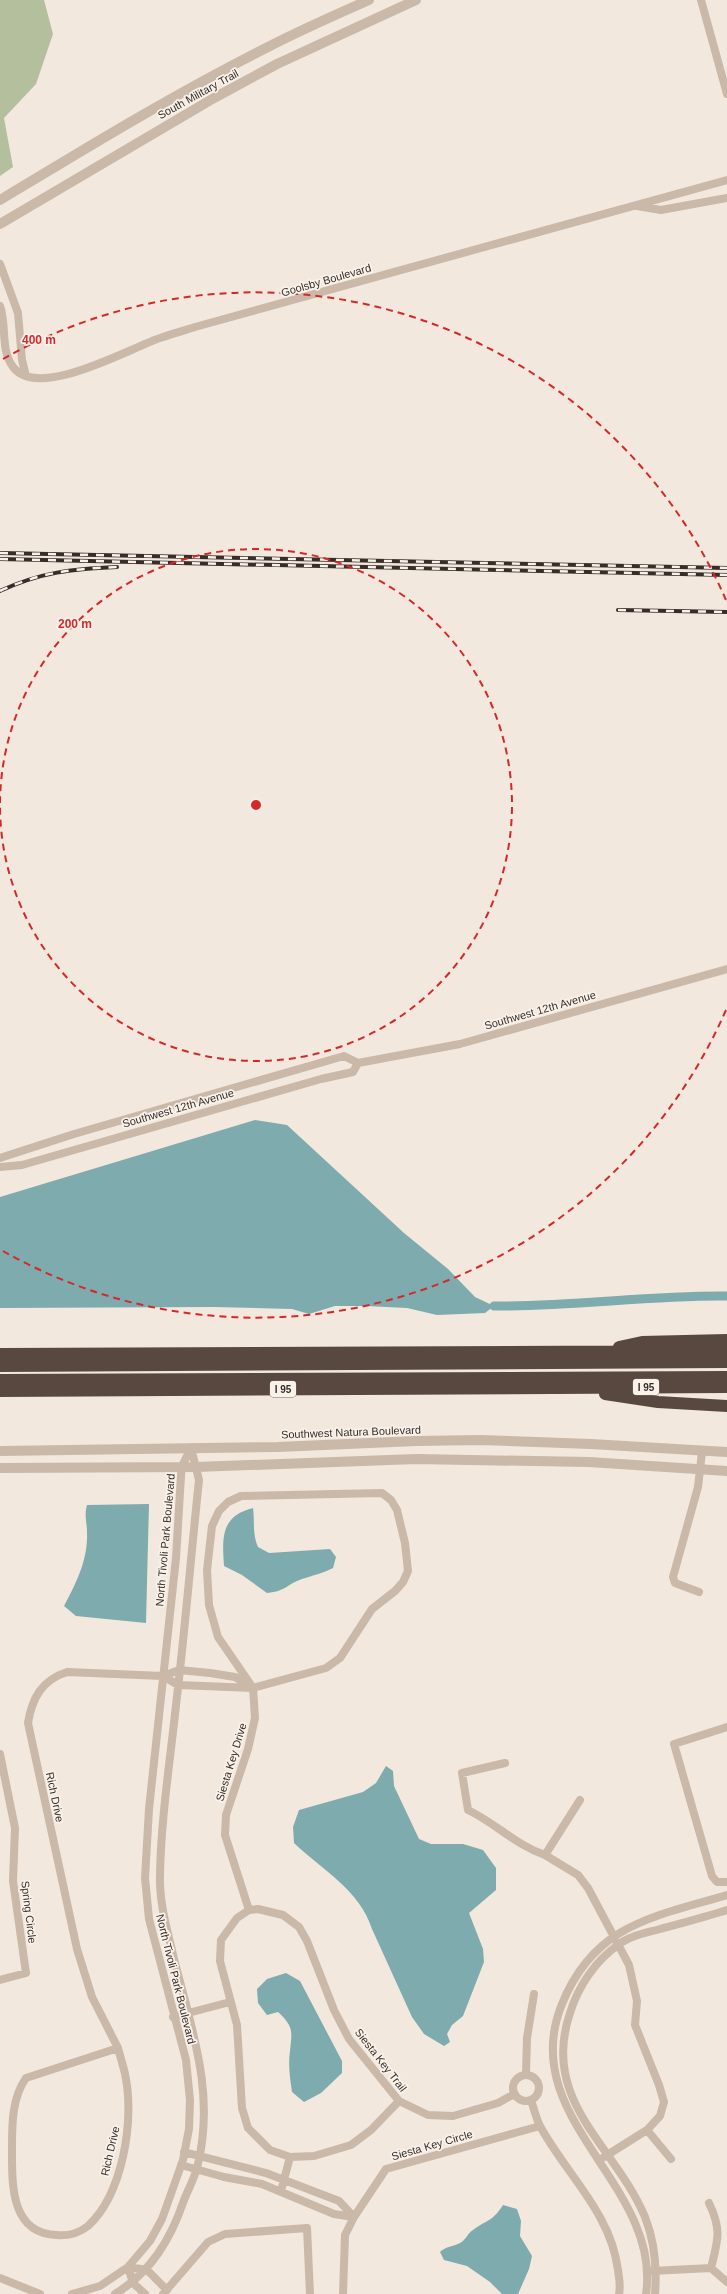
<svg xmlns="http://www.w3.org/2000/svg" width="727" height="2294" font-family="Helvetica,sans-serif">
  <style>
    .green { fill: #b4c09d }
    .water { fill: #7dabae }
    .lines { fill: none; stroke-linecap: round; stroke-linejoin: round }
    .canal { stroke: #7dabae; stroke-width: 9 }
    .minor { stroke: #cab8a9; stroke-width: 8 }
    .tertiary { stroke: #cab8a9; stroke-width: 10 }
    .motorway { stroke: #584840; stroke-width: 12 }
    .rail-casing { stroke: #372d29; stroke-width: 4 }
    .rail { stroke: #f9f2ea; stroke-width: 2.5; stroke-dasharray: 8; stroke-linecap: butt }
    .ring { fill: none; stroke: #d62828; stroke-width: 2; stroke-dasharray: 7 5 }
    .labels { text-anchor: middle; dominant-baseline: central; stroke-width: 3.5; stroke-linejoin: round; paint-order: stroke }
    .shield { fill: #f9f2ea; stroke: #716863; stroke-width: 1 }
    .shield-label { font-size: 10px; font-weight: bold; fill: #372d29 }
    .street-label { font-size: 11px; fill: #372d29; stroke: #f9f2ea }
    .centre { fill: #d62828; stroke: #f9f2ea; stroke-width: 2 }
    .ring-label { font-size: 12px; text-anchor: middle; font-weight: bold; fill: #d62828; stroke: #f9f2ea; stroke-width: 3.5; stroke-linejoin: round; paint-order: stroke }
  </style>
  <rect width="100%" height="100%" fill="#f2e8dd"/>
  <!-- green -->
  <path class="green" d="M0,0H44L53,34L36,84L4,118L13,167L0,176Z"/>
  <!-- water -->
  <path class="water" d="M255,1120L287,1125L404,1233L448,1269L475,1297L494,1306L485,1313L437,1315L407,1308L366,1306H335L309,1314L292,1309L214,1307L0,1308V1197Z
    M149,1504L146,1623L76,1616L64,1606C76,1583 88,1560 87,1533C87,1522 84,1516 87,1505Z
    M253,1508C255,1524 252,1532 258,1547L269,1553L330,1549L336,1557L333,1568C321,1574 314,1575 302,1579C287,1584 287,1591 267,1593L242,1575L224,1566C222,1537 221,1516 253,1508Z
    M386,1766L393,1771L394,1786L419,1839L431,1844H463L483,1850L496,1868V1890L469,1913L483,1949L484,1962L463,2016L452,2025L447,2034L450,2042L444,2046L424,2034L412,2017L372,1929C360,1890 322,1870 294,1843L293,1827L299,1810L363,1792L376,1783Z
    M286,1973L300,1981L342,2061V2073L321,2093L304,2102L292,2092C290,2079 288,2064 290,2051C292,2031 294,2027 278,2012L267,2015L258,2003L257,1989L267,1979Z
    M503,2205L517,2209L521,2221L520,2236L532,2256L529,2269L518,2294H502L490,2282L467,2266L444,2260L440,2252C446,2246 453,2247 460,2243C466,2240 467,2234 473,2230C488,2219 492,2222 503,2205Z"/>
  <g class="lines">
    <!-- canal -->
    <path class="canal" d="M494,1306C572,1307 649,1295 727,1296"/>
    <!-- minor -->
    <path class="minor" d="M701,0L727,94
      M637,206L661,210L727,198
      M0,264L18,313L22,360L26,376
      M0,306C7,325 0,350 13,367C38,401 130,348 160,338C171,334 183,331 195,327L727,180
      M0,1158L74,1134L344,1056L358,1063L460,1044L727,969
      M0,1167L22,1165L321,1079L353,1072L358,1063
      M699,1592L675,1583L673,1577L698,1487L702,1452
      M163,1676L179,1670L210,1673L235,1677L250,1686
      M727,1727L674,1744L712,1876L717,1882H727
      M0,1754L15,1828L13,1881L26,1973L0,1980
      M505,1763L462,1773L468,1810C497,1824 514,1844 545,1855
      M580,1800L545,1855L578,1875L588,1888L629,1965L637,2001L635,2025L659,2085L664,2102L660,2116L647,2130L604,2157
      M173,2017L230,2002
      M118,2048L92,1997L77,1949L28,1723C32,1698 42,1680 67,1672L163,1676L178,1685L253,1688L326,1668L340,1658L372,1609L395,1591L403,1582L408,1571L405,1543L397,1510L391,1500L382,1493L241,1496L228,1502L219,1511L212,1526L207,1570L209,1605L218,1637L253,1688L255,1718L248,1749L226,1815L225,1835L249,1910
      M118,2048C120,2056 123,2065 125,2074C135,2119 123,2194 88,2226C78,2234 69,2236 57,2235C12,2234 12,2187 12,2154C12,2128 11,2099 26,2078Z
      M526,2074L527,2038L534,1994
      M513 2088a13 13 0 1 1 26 0a13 13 0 1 1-26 0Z
      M531,2100C534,2109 536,2118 540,2126C566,2174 611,2213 618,2270C619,2278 621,2286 619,2294
      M399,2101L371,2130L351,2145L314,2156L290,2157L270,2150L248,2128L242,2108L237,2025L220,1961L221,1940L237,1918L249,1910L258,1909L283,1915L299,1927L307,1941L334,2010L349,2039L399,2101L428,2115L453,2116L498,2103L514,2094
      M647,2130L671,2159
      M184,2152L266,2173L339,2201L354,2217
      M181,2165L224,2177L262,2184L334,2214L354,2217
      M281,2191L290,2157
      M709,2203C722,2230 718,2240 711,2268L727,2282
      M652,2271L711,2268
      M0,2278L40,2294
      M72,2294L100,2286L128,2267L150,2241L162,2219L183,2160L189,2129L190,2100L186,2060L149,1919L145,1878L149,1809L176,1558L181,1476L182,1466L191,1448
      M115,2294C151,2272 171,2239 184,2200C188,2190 194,2179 197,2168C216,2095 192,2030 174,1959C168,1932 159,1904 160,1875C161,1818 170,1762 176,1705C185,1630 191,1555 199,1480L191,1448
      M145,2294L133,2283L128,2267L147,2270L167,2290
      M163,2294L208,2242L225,2234L307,2228L310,2294
      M343,2294L345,2235L354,2217L386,2169L540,2126
      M646,2294C662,2184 515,2119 562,2004C594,1925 652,1917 727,1895
      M655,2294C657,2267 655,2242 645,2217C615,2145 540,2102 570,2013C578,1987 595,1961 618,1945C629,1936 646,1933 660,1929C682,1923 705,1917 727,1910"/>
    <!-- tertiary -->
    <path class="tertiary" d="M0,200C88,147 176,93 268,47C301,30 335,15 369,0
      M0,224L214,98L277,64L416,0
      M0,1451L278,1447L416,1441L481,1440L591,1444L727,1452
      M0,1468L196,1467L416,1459L589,1462L727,1471"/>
    <!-- motorway -->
    <path class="motorway" d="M619,1347L642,1342L727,1340
      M0,1354L727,1351
      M0,1366L727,1362
      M0,1380L727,1377
      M0,1391L727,1387
      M605,1394L658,1402L727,1406"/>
    <defs>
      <path id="rail" d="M0,553L727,568
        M0,559L727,575
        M0,591C41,572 72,569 117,567
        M618,610L727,612"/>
    </defs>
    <!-- rail casing -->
    <use href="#rail" class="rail-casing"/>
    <!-- rail -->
    <use href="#rail" class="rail"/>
  </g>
  <!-- distance rings -->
  <g class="ring">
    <path d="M0 803A256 256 0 1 1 0 807"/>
    <path d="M726 1010A513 513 0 0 1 3 1251M3 359A513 513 0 0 1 726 600"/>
  </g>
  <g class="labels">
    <!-- shield labels -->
    <g class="shield">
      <rect x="633" y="1379" width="26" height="16" rx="3"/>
      <rect x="270" y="1381" width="26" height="16" rx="3"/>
    </g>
    <g class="shield-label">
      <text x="646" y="1387">I 95</text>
      <text x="283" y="1389">I 95</text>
    </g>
    <!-- street labels -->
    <g class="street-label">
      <text transform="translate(198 94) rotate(-29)">South Military Trail</text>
      <text transform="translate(326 280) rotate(-16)">Goolsby Boulevard</text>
      <text transform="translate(540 1010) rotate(-16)">Southwest 12th Avenue</text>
      <text transform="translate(178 1108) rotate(-16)">Southwest 12th Avenue</text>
      <text transform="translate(351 1432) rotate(-2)">Southwest Natura Boulevard</text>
      <text transform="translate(165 1540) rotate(-85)">North Tivoli Park Boulevard</text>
      <text transform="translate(231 1762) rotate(-73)">Siesta Key Drive</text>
      <text transform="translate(55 1797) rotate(78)">Rich Drive</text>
      <text transform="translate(29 1912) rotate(83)">Spring Circle</text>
      <text transform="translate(176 1979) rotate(76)">North Tivoli Park Boulevard</text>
      <text transform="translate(381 2060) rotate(52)">Siesta Key Trail</text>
      <text transform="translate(432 2145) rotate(-16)">Siesta Key Circle</text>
      <text transform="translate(110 2151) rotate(-77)">Rich Drive</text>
    </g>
  </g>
  <circle cx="256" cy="805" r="6" class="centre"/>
  <g class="ring-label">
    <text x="39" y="344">400 m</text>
    <text x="75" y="628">200 m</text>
  </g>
</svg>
